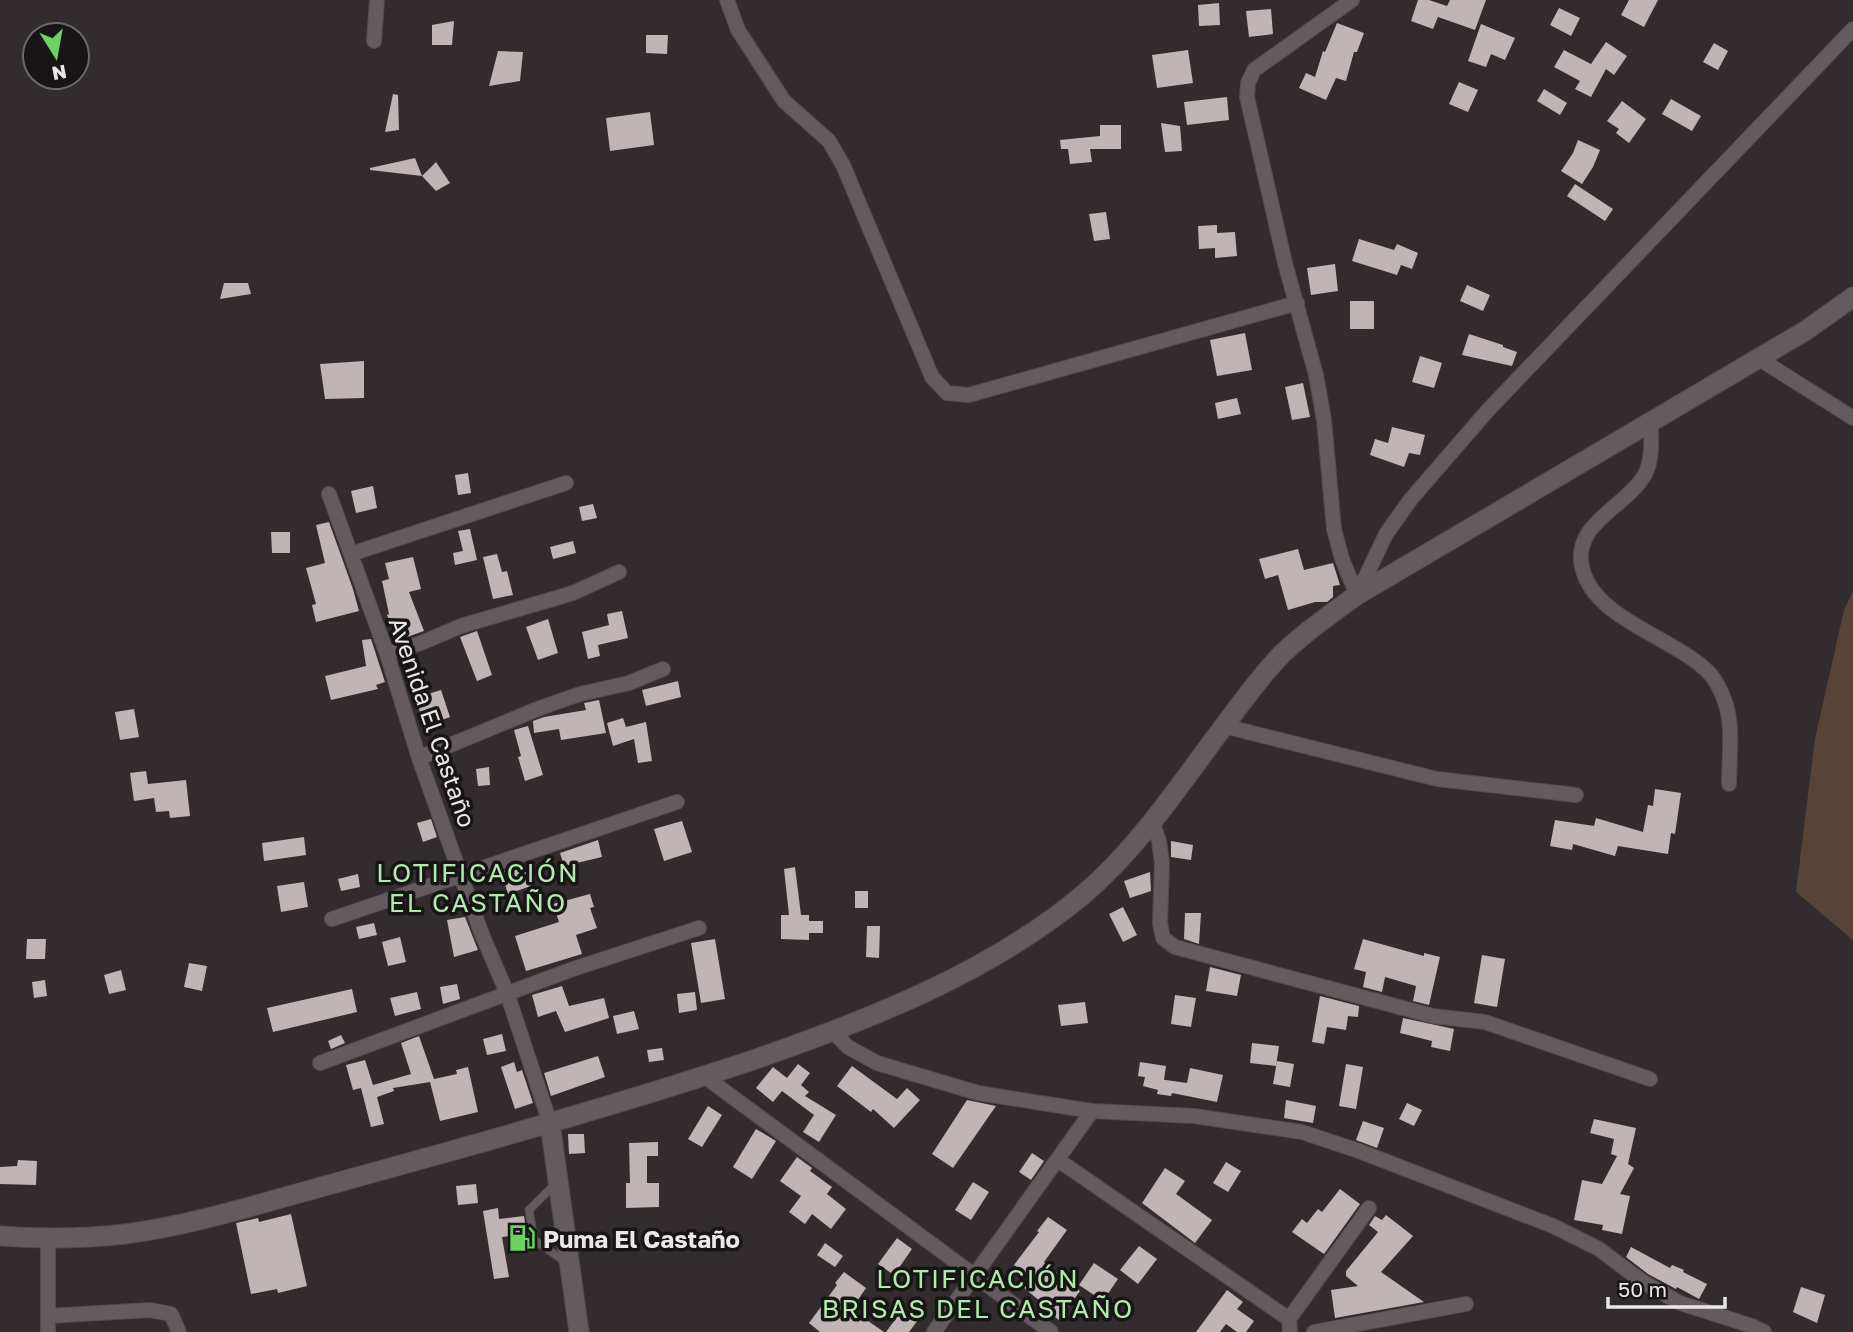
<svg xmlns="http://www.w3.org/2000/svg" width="1853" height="1332" font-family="'Golos Text',sans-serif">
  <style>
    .green { fill: #584437 }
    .building { fill: #beb5b4 }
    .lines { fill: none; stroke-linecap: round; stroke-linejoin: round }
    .lane-casing { stroke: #504c4d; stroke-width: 9 }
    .street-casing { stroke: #504c4d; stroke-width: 16 }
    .secondary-casing { stroke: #504c4d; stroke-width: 21 }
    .lane { stroke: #635b5e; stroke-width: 7 }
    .street { stroke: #635b5e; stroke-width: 14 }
    .secondary { stroke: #635b5e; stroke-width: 19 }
    .labels { text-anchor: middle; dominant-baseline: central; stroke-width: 7; stroke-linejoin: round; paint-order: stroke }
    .street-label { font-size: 24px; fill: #ebe7e8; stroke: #181516 }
    .poi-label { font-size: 24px; font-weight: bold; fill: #ebe7e8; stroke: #181516; text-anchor: start }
    .neighbourhood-label { font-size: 26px; letter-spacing: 2px; fill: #b2e9ad; stroke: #181516 }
  </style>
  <rect width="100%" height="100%" fill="#332c2e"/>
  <!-- green -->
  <path class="green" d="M1853,591V940L1796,892L1815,739L1844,610Z"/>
  <!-- building -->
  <path class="building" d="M1418,0H1429L1447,6L1450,0H1486L1475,30L1438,17L1433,29L1411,21Z
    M1629,0H1658L1644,27L1621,15Z
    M1219,3L1220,25L1199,26L1198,5Z
    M1559,8L1580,18L1571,36L1550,25Z
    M1271,9L1273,34L1249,37L1246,11Z
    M454,21L452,45H432V25Z
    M1337,23L1364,33L1357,52H1354L1346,81L1336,78L1326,100L1299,88L1306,73L1315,77L1323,51L1325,52Z
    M1481,24L1515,38L1505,60L1491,54L1486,67L1468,61Z
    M646,35H668L667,54L646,53Z
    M1606,42L1627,56L1614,75L1606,69L1591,97L1575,89L1580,81L1554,67L1564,50L1591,64Z
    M1714,43L1728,51L1718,70L1703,62Z
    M1188,50L1193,83L1157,88L1152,55Z
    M498,51L523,52L520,81L489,86Z
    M1459,82L1478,90L1468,112L1449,104Z
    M1544,89L1567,103L1560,115L1537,101Z
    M393,94L398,95L399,130L385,132Z
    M1227,97L1229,120L1187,125L1184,102Z
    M1671,99L1701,116L1692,131L1662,114Z
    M1622,101L1646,119L1629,143L1616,133L1619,129L1607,121Z
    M650,112L654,145L610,151L606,118Z
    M1161,123L1180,126L1182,151L1165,152Z
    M1100,125H1121V149H1090L1092,162L1070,164L1068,149H1061L1060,140L1100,136Z
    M1578,140L1600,150L1593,167L1582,184L1561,171L1573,153Z
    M415,158L422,176L370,170V168Z
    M436,162L450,183L436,191L422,176Z
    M1575,184L1613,209L1605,221L1567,196Z
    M1106,212L1110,239L1094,241L1089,214Z
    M1217,225V233L1235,232L1237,256L1215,258V248L1199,249L1198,226Z
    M1359,239L1394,250L1397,244L1418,253L1412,269L1401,265L1397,275L1352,261Z
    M1335,264L1338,291L1311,295L1307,268Z
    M224,283H248L251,294L220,299Z
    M1467,285L1490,295L1483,311L1460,301Z
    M1350,301H1374V329H1350Z
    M1245,333L1252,370L1217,376L1210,340Z
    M1469,334L1503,345V347L1517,352L1512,366L1462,355Z
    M1420,356L1442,363L1434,388L1412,382Z
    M364,361V398L325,399L320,364Z
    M1303,383L1310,417L1292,420L1285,387Z
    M1237,398L1241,414L1218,419L1215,403Z
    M1392,427L1425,435L1420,455L1409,453L1404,467L1370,455L1375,439L1388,443Z
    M468,473L471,493L458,495L455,475Z
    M373,486L377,508L356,513L351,491Z
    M593,504L597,518L582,521L579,507Z
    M329,522L353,589L359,611L316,622L312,605L316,604L306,568L325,563L316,525Z
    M470,529L477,560L455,565L453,553L463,551L458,531Z
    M271,532H290V553H272Z
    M573,541L576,553L553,559L550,547Z
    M1298,549L1304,570L1333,563L1340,585L1333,586V597L1327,602H1315L1288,610L1278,575L1265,579L1259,559Z
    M497,554L502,572L507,571L513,595L493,599L483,557Z
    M413,557L421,589L409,592L424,631L393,642L391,636H395L387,615L389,614L382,581L389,579L385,563Z
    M622,611L628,638L598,645L600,656L588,659L582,632L609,625L607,614Z
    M548,619L558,653L538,660L526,627Z
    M477,631L492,675L477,681L460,637Z
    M371,639L385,682L376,685L378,689L331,700L325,676L366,666L362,640Z
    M678,681L681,697L646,706L642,690Z
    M441,690L450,717L425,726L415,698Z
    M599,700L606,733L561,740L559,729L534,733L533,721L544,717L586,710L584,703Z
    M134,709L139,737L120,740L115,712Z
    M623,718L626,727L646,722L652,761L638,763L634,739L613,746L607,723Z
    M528,726L543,775L525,781L518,757L521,756L514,730Z
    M489,767L490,785L478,786L476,769Z
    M146,771L148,784L186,780L190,816L170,818L169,811L156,812L154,798L134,801L130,773Z
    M1655,789L1681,793L1675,834L1671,833L1668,854L1618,846L1615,856L1573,844L1572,850L1550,846L1555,820L1594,826L1596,818L1643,832L1648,805L1653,806Z
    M431,819L437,837L423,842L417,823Z
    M682,821L692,852L664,861L654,829Z
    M304,837L306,855L264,861L262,843Z
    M598,840L602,857L564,866L560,853Z
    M1171,841L1193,845L1191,860L1171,857Z
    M523,864L531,886L508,894L501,872Z
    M795,867L801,915H809V921H823V933H809V940L781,939V915H789L784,869Z
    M1150,872L1151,891L1130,898L1124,881Z
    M358,874L360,887L341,891L338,879Z
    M304,882L308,907L281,912L277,886Z
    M855,891H868V908H855Z
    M590,894L594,907L590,908L597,928L576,935L582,954L526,971L515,936L559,922L553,904Z
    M1123,907L1137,935L1123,942L1109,914Z
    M1185,913H1201L1199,944L1184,939Z
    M465,917L478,950L454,957L447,920Z
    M374,923L377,935L359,939L356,927Z
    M867,926H880L879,958L866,957Z
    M400,937L406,962L388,966L382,942Z
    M27,939H46L45,959H26Z
    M715,939L725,999L701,1003L691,943Z
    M1363,939L1424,956V953L1440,957L1429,1005L1413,1001L1416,986L1385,977L1382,992L1363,987L1366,972L1354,969Z
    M1482,955L1505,959L1497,1007L1474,1003Z
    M189,963L207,966L202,991L184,987Z
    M1210,967L1241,975L1237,996L1206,991Z
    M121,970L126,990L109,994L104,975Z
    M45,980L47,996L34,998L32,982Z
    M457,984L460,999L443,1004L440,987Z
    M562,986L569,1006L604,998L609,1018L565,1032L556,1011L538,1017L532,995Z
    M352,989L357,1012L273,1032L267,1008Z
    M417,992L421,1009L395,1016L390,998Z
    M695,992L697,1010L679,1013L677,994Z
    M1175,995L1196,998L1191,1027L1171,1024Z
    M1320,996L1359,1006L1358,1017L1348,1016L1346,1030L1327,1027L1324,1044L1312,1042Z
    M1085,1002L1088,1023L1061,1026L1058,1005Z
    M634,1011L639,1029L617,1034L613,1016Z
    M1403,1018L1454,1029L1450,1051L1431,1047L1432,1041L1400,1033Z
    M502,1034L506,1051L487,1055L483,1039Z
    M341,1035L345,1043L331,1049L328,1041Z
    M419,1036L434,1079L457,1074L456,1070L468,1067L478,1112L440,1121L430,1082L393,1088L394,1091L377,1097L384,1124L371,1127L361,1088L353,1090L346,1065L365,1060L373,1085L411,1074L401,1043Z
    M1252,1043L1279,1046L1276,1066L1250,1063Z
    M662,1048L664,1060L649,1062L647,1050Z
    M598,1056L605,1077L551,1096L544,1073Z
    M1277,1061L1294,1064L1290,1087L1273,1084Z
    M514,1062L517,1072L522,1070L533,1103L515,1109L501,1067Z
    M1140,1062L1166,1066L1164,1080L1138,1076Z
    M798,1064L810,1073L801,1085L809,1092L805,1096L836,1115L819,1142L803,1132L814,1115L782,1091L773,1102L756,1088L773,1067L787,1078Z
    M1346,1064L1363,1067L1356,1109L1339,1106Z
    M852,1066L897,1099L907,1088L920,1100L894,1128L873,1109L871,1112L837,1086Z
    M1190,1068L1223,1075L1217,1102L1172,1093L1171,1096L1157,1094L1158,1090L1143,1086L1145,1077L1187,1083Z
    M967,1100L996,1106L953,1168L932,1154Z
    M1286,1100L1316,1106L1313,1123L1284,1118Z
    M1407,1103L1422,1110L1414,1126L1399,1119Z
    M708,1106L722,1115L702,1147L688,1139Z
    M1594,1119L1636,1128L1628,1164L1634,1168L1620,1194L1630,1196L1622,1234L1602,1230L1603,1225L1574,1220L1582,1180L1602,1184L1617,1156L1611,1154L1614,1139L1590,1133Z
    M1363,1121L1384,1128L1377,1148L1356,1140Z
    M756,1129L776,1141L752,1179L733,1167Z
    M568,1134H584L585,1153L569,1154Z
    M658,1142V1156H647V1183H659V1207L626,1208V1183H630L629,1143Z
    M1032,1153L1044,1161L1031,1180L1019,1172Z
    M797,1157L812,1168L810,1171L832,1187L827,1194L846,1209L831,1229L812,1214L805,1224L789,1212L801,1196L780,1181Z
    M18,1160L37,1161L36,1185L0,1184V1167L17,1166Z
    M1226,1162L1241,1171L1228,1192L1213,1183Z
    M1165,1168L1185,1181L1176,1194L1212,1220L1195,1243L1142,1203Z
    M973,1182L989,1192L971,1220L955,1210Z
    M476,1184L478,1203L458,1205L456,1186Z
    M1340,1189L1360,1204L1324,1254L1292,1232L1302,1219L1307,1223L1318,1209L1322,1212Z
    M498,1208L499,1219L524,1216L527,1234L502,1237L509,1277L494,1279L483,1211Z
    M291,1214L307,1286L278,1293L277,1289L251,1294L236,1223L258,1218L259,1222Z
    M1386,1215L1413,1236L1381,1272L1424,1302L1335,1318L1331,1290L1358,1286L1346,1276V1271L1378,1232L1369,1225L1375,1216L1382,1220Z
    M1048,1217L1067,1230L1044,1262L1080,1291L1059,1320L1038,1305L1041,1302L1023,1287L1030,1278L1014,1265L1039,1232L1037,1231Z
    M897,1238L912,1249L894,1275L878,1264Z
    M825,1243L843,1256L835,1267L817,1255Z
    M1139,1246L1157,1259L1138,1284L1120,1270Z
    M1631,1247L1670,1268L1672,1265L1684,1270L1683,1272L1707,1284L1699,1299L1677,1287L1676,1289L1648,1274L1626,1257Z
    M1094,1263L1118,1279L1103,1301L1079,1285Z
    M844,1272L866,1288L853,1307L857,1309L855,1312L884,1332H820L809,1323L837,1285L835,1283Z
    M1801,1287L1825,1295L1817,1323L1793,1312Z
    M1227,1290L1243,1302L1237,1309L1254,1321L1246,1332H1237L1226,1324L1220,1332H1196Z
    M903,1309L918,1320L909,1332H886Z"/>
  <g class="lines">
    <defs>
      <path id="lane" d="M555,1184L529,1210L534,1240L566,1262"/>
      <path id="street" d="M727,0L738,30L784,101L829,141L843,165L932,377L947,393L969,395L1297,303
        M1352,0L1254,70L1248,83L1247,97L1285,263L1316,375L1324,420L1334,529L1342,559L1357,595
        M374,41L377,0
        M1758,358L1853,418
        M1651,421C1651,438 1653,459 1645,474C1627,507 1572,523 1582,567C1594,621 1677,637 1711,675C1716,681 1721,691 1724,699C1734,724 1729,757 1729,784
        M329,494L387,654L419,758L481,932L507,993L550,1123
        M351,554L566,483
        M1357,595L1386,534L1411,499L1489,409L1853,29
        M387,654L421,643L461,626L573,593L619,572
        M1224,726L1437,779L1576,795
        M419,758L540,708L580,694L629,683L663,669
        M1152,821L1159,841L1162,863L1160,923L1163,938L1175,947L1433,1016L1485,1022L1650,1079
        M332,919L677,802
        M833,1032L848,1047L877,1063L978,1093L1092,1111L1194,1116L1302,1132L1359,1151L1553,1226L1599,1249L1643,1282L1680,1303L1752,1326L1764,1332
        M320,1063L573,969L699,928
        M704,1076L1051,1332
        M1058,1160L1289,1319
        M48,1316L150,1310L171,1314L179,1332
        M48,1332V1239
        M934,1332L1092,1111
        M1290,1332L1289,1319L1369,1208
        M1314,1332L1466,1304"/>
      <path id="secondary" d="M550,1123L579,1332
        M0,1236C42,1239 83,1239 125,1234C179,1227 232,1212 285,1197C340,1182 395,1166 451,1151C551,1123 651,1094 750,1061C866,1021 990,973 1084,894C1139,847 1181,783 1224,726C1243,701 1261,675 1283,653C1306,631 1332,613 1357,595L1805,331L1853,297"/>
    </defs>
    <!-- lane casing -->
    <use href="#lane" class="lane-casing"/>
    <!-- street casing -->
    <use href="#street" class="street-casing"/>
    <!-- secondary casing -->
    <use href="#secondary" class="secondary-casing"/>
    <!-- lane -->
    <use href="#lane" class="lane"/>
    <!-- street -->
    <use href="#street" class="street"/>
    <!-- secondary -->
    <use href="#secondary" class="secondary"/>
  </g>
  <!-- icons -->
  <defs>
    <symbol id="fuel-bare" viewBox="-9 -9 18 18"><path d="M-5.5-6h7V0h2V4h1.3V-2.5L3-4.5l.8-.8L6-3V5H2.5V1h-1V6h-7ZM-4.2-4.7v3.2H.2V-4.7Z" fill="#6bd363" stroke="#181516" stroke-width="2.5" paint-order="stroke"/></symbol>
  </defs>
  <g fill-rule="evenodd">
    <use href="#fuel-bare" x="503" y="1219" width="38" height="38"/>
  </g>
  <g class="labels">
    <!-- street labels -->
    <g class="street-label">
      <text transform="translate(433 722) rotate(71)">Avenida El Castaño</text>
    </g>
    <!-- poi labels -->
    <g class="poi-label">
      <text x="543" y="1238">Puma El Castaño</text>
    </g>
    <!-- neighbourhood labels -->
    <g class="neighbourhood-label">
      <text x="478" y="872">LOTIFICACIÓN<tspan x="478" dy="30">EL CASTAÑO</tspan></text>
      <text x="978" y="1278">LOTIFICACIÓN<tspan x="978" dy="30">BRISAS DEL CASTAÑO</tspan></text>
    </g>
  </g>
  <!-- north arrow -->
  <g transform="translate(56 56) rotate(169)"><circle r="33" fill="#181516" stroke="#6c696a" stroke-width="2"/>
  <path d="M0-5L12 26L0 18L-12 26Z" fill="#6bd363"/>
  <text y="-10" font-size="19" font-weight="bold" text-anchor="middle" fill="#ebe7e8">N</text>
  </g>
  <!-- scale -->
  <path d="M1608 1297v10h117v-10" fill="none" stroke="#ebe7e8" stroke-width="3.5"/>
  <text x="1618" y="1297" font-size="21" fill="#ebe7e8" stroke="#181516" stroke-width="5" paint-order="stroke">50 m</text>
</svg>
